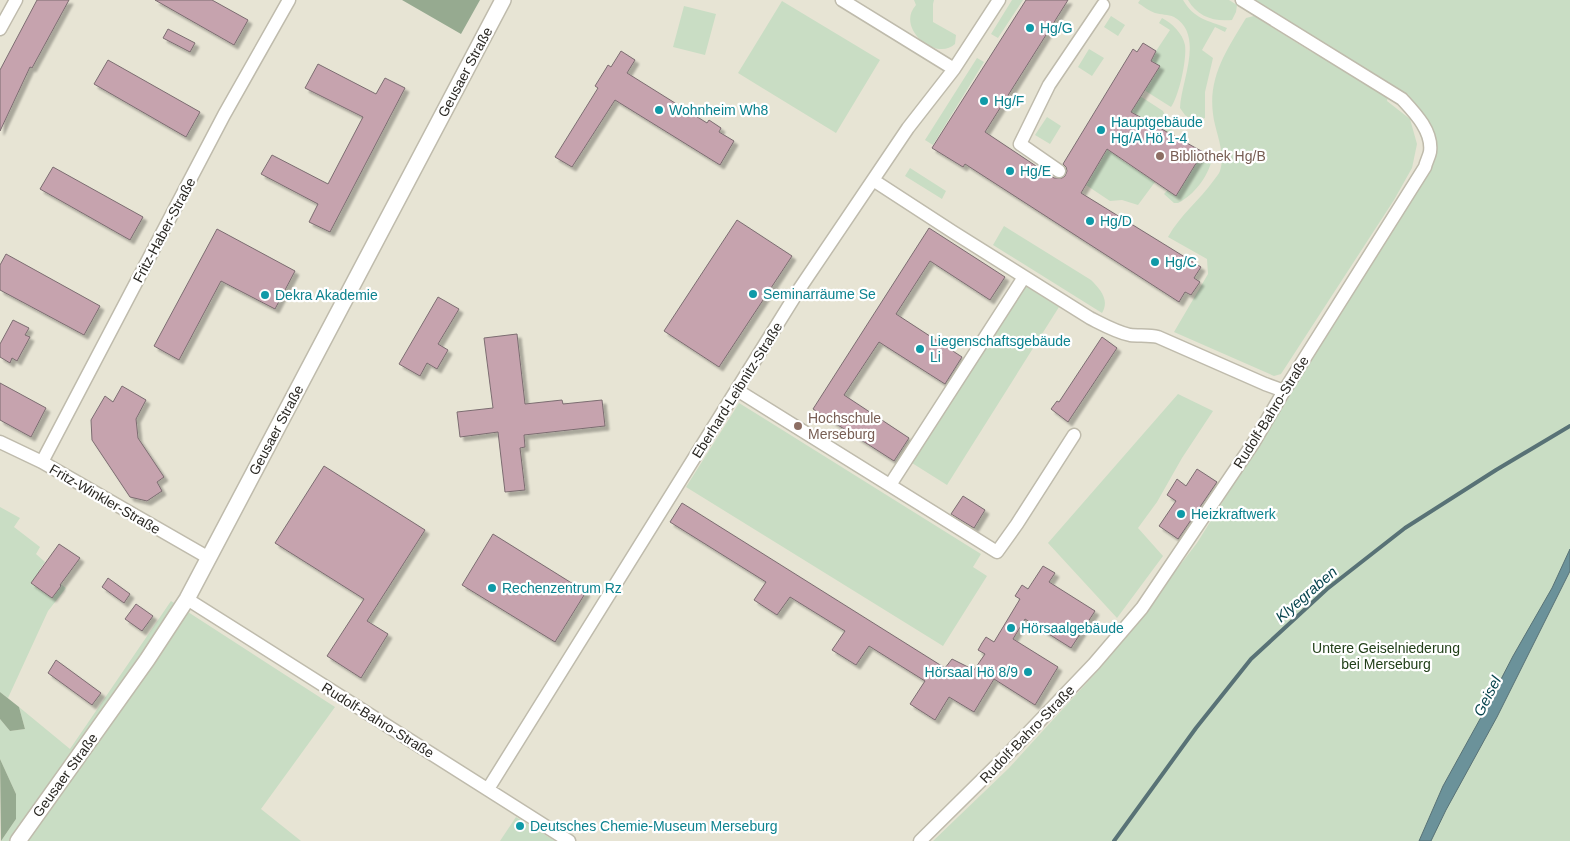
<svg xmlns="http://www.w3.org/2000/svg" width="1570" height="841" font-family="Arial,sans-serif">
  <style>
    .green { fill: #c9ddc4 }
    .forest { fill: #96aa90 }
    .water { fill: #6b929a; stroke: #587276 }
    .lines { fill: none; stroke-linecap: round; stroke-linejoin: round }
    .stream { stroke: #587276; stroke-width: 4 }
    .building { fill: #c6a3ae; stroke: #7c6d71; filter: url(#shadow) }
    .minor-casing { stroke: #bfbbac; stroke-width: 15 }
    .tertiary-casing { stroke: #bfbbac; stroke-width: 18 }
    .minor { stroke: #fff; stroke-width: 12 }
    .tertiary { stroke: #fff; stroke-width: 15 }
    .culture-dot { fill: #0f9aa8; stroke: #fff; stroke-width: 2 }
    .education-dot { fill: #8d6e63; stroke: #fff; stroke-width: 2 }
    .labels { text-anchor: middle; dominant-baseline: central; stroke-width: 4.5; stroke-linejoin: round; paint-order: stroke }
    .culture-label { font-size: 14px; fill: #0d838f; stroke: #fff; text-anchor: start }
    .street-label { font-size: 14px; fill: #2a2823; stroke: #fff }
    .education-label { font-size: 14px; fill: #785e54; stroke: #fff; text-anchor: start }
    .park-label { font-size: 14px; fill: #213f18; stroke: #fff }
    .water-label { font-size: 15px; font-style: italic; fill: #08454f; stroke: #fff }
  </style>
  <defs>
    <filter id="shadow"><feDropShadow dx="4" dy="4" stdDeviation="1" flood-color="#0004"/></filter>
  </defs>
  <rect width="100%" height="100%" fill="#e7e4d4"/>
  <!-- green -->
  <path class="green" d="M914,0H934L933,4V22L956,35L955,44C936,62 895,28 916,5Z
    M1012,0H1023L998,38L991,34Z
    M1140,0H1183C1194,19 1207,20 1227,28L1225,32L1215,27L1202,50L1213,58L1205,92V118L1195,122L1185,115L1180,108C1181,81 1205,35 1174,17C1168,14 1161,15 1155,13C1149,11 1143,6 1138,3Z
    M1188,0H1229L1237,5L1236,12L1232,20C1213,22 1197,16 1188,0Z
    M1253,0H1570V841H933L1009,768L1102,666L1197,543L1432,165C1438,130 1431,122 1407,96Z
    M782,1L880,60L836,133L738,73Z
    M684,6L716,14L705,55L673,47Z
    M1111,16L1125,25L1118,36L1104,27Z
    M1254,16L1310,51L1389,92L1387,101L1410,119L1417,144L1412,168L1394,200L1281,374L1274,376L1174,332L1208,274L1207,259L1168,237C1180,215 1200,200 1214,180C1216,177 1219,174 1220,171C1226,152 1215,132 1213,114C1208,76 1228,48 1246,18Z
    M1162,18C1172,23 1183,34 1185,45C1187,59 1179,96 1171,107L1144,90L1159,66L1151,61L1156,51L1170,30L1159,23Z
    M1089,49L1104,58L1092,76L1078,67Z
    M977,58L984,62L933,145L925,140Z
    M1140,96L1163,111L1175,137L1128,116Z
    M1047,117L1061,126L1050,144L1035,135Z
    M1110,145L1119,158L1155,182L1138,205L1122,200L1110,201L1086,185Z
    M1202,154L1212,159C1208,177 1194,195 1178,203H1174L1164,194Z
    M910,168L946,191L942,199L905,176Z
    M1004,226L1091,280C1100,289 1110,300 1102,313L993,245Z
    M1024,285L1059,307L947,485L912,463Z
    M1178,394L1213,411L1182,458L1157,502L1138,528L1163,556L1117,618L1048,543Z
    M739,403L981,554L973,567L987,576L943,646L686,487Z
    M0,507L20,518L14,527L40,547L36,554L45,562L40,569L66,588L48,611L8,698L0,692Z
    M171,601L335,707L261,809L301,841H1L16,819V794L0,759V719L10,731L25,729L19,707L70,749Z
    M516,817L555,841H500Z"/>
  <!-- forest -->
  <path class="forest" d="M402,0H480L461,34Z
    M0,692L19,707L25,729L10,731L0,719Z
    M0,759L16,794V819L1,841Z"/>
  <!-- water -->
  <path class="water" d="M1570,549V571L1497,717L1446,810L1431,841H1419L1443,786L1485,710L1513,656L1552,588Z"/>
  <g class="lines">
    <!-- stream -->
    <path class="stream" d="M1114,841L1196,728L1251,659L1327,589L1405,528L1496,470L1570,426"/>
  </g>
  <!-- building -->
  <path class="building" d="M37,0H69L32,68L30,67L0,131V70Z
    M155,0H212L248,20L234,45Z
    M1026,0H1068L985,132L1054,178H1062L1065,176L1067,171L1066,167L1063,164L1133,49L1137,52L1143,43L1156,51L1151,61L1160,66L1131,112L1203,152L1176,196L1107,149L1081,193L1201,267L1194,278L1200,282L1191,295L1185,292L1179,302L965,164L963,167L932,148Z
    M168,29L195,43L190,52L163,38Z
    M621,51L635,60L627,73L707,123L709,120L721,128L719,132L734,141L720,165L615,100L572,167L555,157L598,88L595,86L605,70L608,65L611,67Z
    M108,60L200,112L186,137L94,84Z
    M318,64L376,94L385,78L405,88L330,232L309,222L318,204L261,174L272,155L328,184L363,117L305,88Z
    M53,167L143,217L130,240L40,189Z
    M737,220L792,256L719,367L664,331Z
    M929,228L1005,277L990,300L930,261L896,314L962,357L945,384L879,342L844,395L909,438L894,461L813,409Z
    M217,229L295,271L275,309L221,281L179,360L154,346Z
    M6,254L100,306L84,335L0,290V265Z
    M438,297L459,309L438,344L448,350L437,369L427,363L420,376L399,364Z
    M13,320L29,328L25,335L30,337L17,361L12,358L10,363L0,357V344Z
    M517,334L525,404L562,400L563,404L602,400L605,426L524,435L525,447L520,448L525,490L505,492L498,432L460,437L457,412L493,408L484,338Z
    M1102,337L1117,348L1068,422L1051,409L1057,401L1059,402Z
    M0,383L46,408L31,437L0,420Z
    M122,386L146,400L136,419L138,438L164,477L157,482L162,491L147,501L130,497L92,440L91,420L105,396L113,402Z
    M324,466L425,530L367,621L388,634L361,678L327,656L364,599L275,543Z
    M1197,469L1217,482L1178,539L1159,526L1176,501L1167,495L1177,479L1186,486Z
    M963,496L985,510L974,528L951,514Z
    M682,503L945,668L952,659L974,670L985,654L978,650L982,643L986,637L994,642L1020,599L1015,596L1022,585L1028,589L1043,566L1055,573L1049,582L1095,611L1071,648L1025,619L1013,639L1058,667L1035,705L994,679L974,712L949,697L935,720L910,704L925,681L869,646L856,665L832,650L845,631L790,597L777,615L754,600L766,582L670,522Z
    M493,534L586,592L555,642L462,585Z
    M59,544L80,558L60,585L61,586L52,598L31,583Z
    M108,578L130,594L124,603L102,587Z
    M136,604L153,616L142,631L125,619Z
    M56,660L101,693L92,705L48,673Z"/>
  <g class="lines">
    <defs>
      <path id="minor" d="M842,0L954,69
        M0,29L16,0
        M1059,171L1020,144L1049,85L1103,5
        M873,180L953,232L1090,318C1102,324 1116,332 1130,335C1139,336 1149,335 1158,337L1265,384L1284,391
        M737,390L997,552L1017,524L1074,435
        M0,442L42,462L209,558
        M42,462L224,115L289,0
        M890,485L1024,277
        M187,599L569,841
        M488,789L800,288L908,128L954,69L999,0
        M920,841L1006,756L1094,664L1142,608L1254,442L1284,391L1425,167C1426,162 1429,157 1430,152C1433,131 1414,112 1402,99L1242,0"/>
      <path id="tertiary" d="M18,841L147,660L187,599L503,0"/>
    </defs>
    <!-- minor casing -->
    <use href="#minor" class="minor-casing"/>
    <!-- tertiary casing -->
    <use href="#tertiary" class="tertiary-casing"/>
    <!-- minor -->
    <use href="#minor" class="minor"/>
    <!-- tertiary -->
    <use href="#tertiary" class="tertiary"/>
  </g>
  <!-- markers -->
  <g class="culture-dot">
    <circle cx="1030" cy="28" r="5"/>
    <circle cx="984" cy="101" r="5"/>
    <circle cx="659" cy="110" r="5"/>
    <circle cx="1101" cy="130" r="5"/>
    <circle cx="1010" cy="171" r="5"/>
    <circle cx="1090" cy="221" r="5"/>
    <circle cx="1155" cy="262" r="5"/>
    <circle cx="753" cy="294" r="5"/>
    <circle cx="265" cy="295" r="5"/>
    <circle cx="920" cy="349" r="5"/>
    <circle cx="1181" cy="514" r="5"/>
    <circle cx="492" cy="588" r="5"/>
    <circle cx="1011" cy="628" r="5"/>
    <circle cx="1028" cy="672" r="5"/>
    <circle cx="520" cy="826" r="5"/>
  </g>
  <g class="education-dot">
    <circle cx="1160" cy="156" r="5"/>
    <circle cx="798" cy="426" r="5"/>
  </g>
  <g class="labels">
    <!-- culture labels -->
    <g class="culture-label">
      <text x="1040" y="28">Hg/G</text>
      <text x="994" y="101">Hg/F</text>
      <text x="669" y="110">Wohnheim Wh8</text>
      <text x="1111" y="122">Hauptgebäude<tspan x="1111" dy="16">Hg/A Hö 1-4</tspan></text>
      <text x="1020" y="171">Hg/E</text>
      <text x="1100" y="221">Hg/D</text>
      <text x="1165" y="262">Hg/C</text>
      <text x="763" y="294">Seminarräume Se</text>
      <text x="275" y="295">Dekra Akademie</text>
      <text x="930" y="341">Liegenschaftsgebäude<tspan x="930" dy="16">Li</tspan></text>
      <text x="1191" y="514">Heizkraftwerk</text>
      <text x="502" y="588">Rechenzentrum Rz</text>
      <text x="1021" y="628">Hörsaalgebäude</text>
      <text x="1018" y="672" text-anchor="end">Hörsaal Hö 8/9</text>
      <text x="530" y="826">Deutsches Chemie-Museum Merseburg</text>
    </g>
    <!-- street labels -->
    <g class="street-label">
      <text transform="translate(465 72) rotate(-62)">Geusaer Straße</text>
      <text transform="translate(164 230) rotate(-62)">Fritz-Haber-Straße</text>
      <text transform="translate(737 390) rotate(-58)">Eberhard-Leibnitz-Straße</text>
      <text transform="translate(1271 412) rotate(-58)">Rudolf-Bahro-Straße</text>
      <text transform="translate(276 430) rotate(-62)">Geusaer Straße</text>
      <text transform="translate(105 499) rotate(30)">Fritz-Winkler-Straße</text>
      <text transform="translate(378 720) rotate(32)">Rudolf-Bahro-Straße</text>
      <text transform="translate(1027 734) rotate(-46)">Rudolf-Bahro-Straße</text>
      <text transform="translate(65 775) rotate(-54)">Geusaer Straße</text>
    </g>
    <!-- education labels -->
    <g class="education-label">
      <text x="1170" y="156">Bibliothek Hg/B</text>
      <text x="808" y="418">Hochschule<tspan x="808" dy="16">Merseburg</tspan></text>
    </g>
    <!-- park labels -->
    <g class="park-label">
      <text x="1386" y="648">Untere Geiselniederung<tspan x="1386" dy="16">bei Merseburg</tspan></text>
    </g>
    <!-- water labels -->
    <g class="water-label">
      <text transform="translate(1306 594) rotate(-41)">Klyegraben</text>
      <text transform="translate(1487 696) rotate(-63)">Geisel</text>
    </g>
  </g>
</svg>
